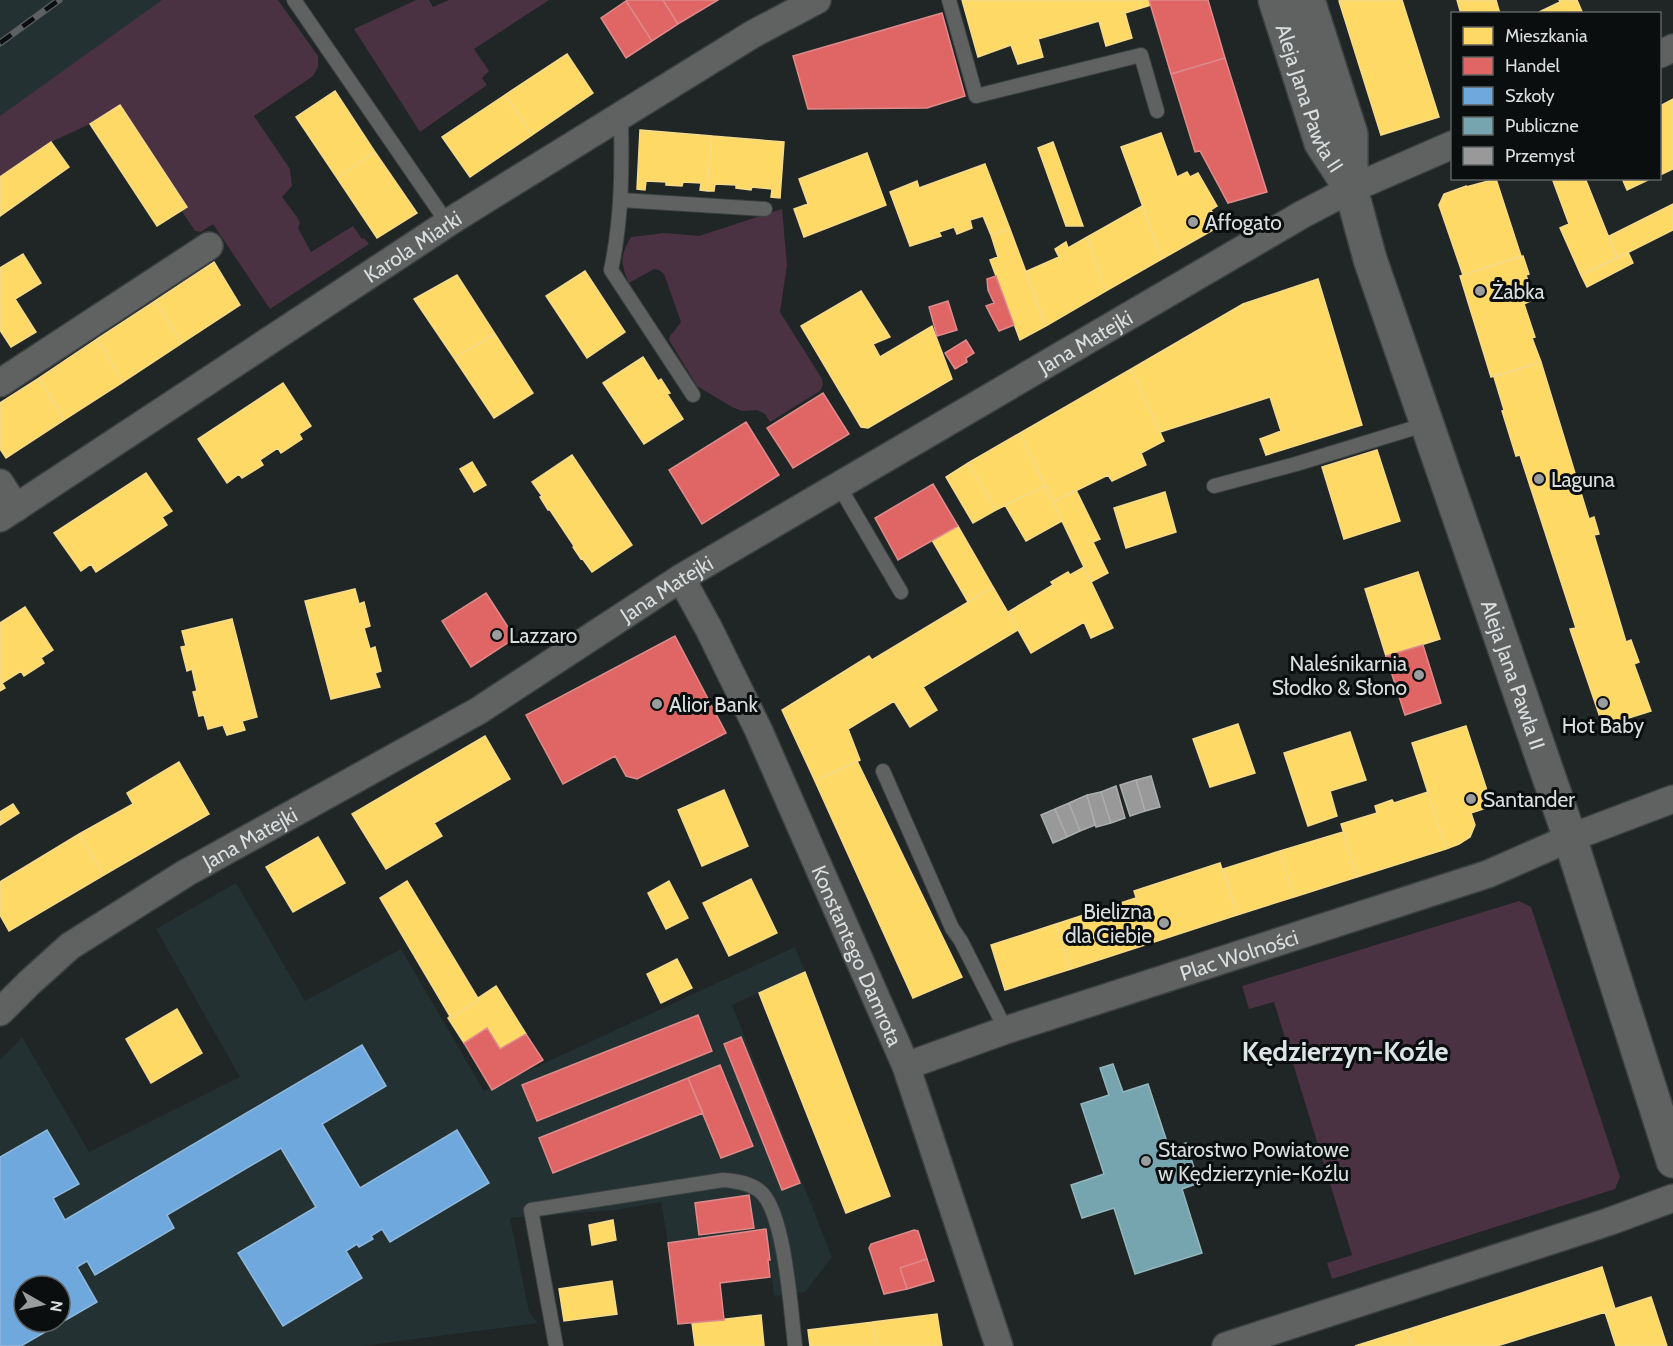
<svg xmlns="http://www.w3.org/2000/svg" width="1673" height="1346" font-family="Cabin,sans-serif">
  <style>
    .built { fill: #233132; fill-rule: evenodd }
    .green { fill: #4a3242 }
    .homes { fill: #ffd966; stroke: #f4da8a; stroke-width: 1.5 }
    .shops { fill: #e06666; stroke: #de8a8a; stroke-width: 1.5 }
    .schools { fill: #6fa8dc; stroke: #8fb8dd; stroke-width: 1.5; fill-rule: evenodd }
    .public { fill: #76a5af; stroke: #94b6bd; stroke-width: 1.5 }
    .industry { fill: #999; stroke: #acaeae; stroke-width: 1.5 }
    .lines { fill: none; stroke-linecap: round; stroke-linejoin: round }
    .lane-casing { stroke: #3c4040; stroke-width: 16 }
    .street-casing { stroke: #3c4040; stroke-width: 30 }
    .secondary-casing { stroke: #3c4040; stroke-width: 36 }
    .lane { stroke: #606262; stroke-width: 14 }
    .street { stroke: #606262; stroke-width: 27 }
    .secondary { stroke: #606262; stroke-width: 33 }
    .rail-casing { stroke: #5c6060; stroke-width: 7 }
    .rail { stroke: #0b0e0e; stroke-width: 4.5; stroke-dasharray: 14; stroke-linecap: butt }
    .poi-dot { fill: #999d9d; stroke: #0b0e0e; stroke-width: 2 }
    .labels { text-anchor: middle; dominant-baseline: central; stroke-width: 6; stroke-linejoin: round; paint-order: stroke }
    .street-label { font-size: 21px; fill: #dadede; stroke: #0b0e0e }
    .poi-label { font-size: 21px; fill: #dadede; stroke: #0b0e0e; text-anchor: start }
    .district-label { font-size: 27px; font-weight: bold; fill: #dce5e5; stroke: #0b0e0e }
  </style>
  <rect width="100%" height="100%" fill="#202525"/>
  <!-- built -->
  <path class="built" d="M0,0H181L0,132Z
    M236,883L305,1001L401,949L484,1091L795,947L805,972L732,1005L832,1257L805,1292L774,1296L766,1230L668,1243L661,1202L616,1210L510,1218L529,1312L538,1323L362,1346H0V1060L22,1037L89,1152L240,1077L156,929ZM24,1286H60V1322H24Z"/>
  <!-- green -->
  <path class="green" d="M162,0H278L318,56V67L313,76L254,116L290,169L292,186L282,197L297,217L300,223L298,228L311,252L353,226L362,239L364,238L369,244L270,309L213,224L201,232L195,231L181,210L186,206L120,105L90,124L51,142L0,177V116Z
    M416,0H429L433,7L449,0H549L474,49L489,71L482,78L487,85L420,132L354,29Z
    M782,209L787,265L780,312L822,379L823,385L820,391L770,422L765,414L757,410L742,411L732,407L697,386L669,340L670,336L681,322L664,274L659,270L654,269L629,283C620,263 620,256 631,237L665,233L699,236Z
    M1519,901L1531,907L1620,1177L1615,1189L1332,1279L1327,1263L1352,1255L1348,1242L1274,1002L1249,1009L1242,986Z"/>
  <!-- homes -->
  <path class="homes" d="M962,0H1149L1151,5L1125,13L1132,38L1106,46L1099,21L1038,39L1043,57L1018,64L1011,45L978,57Z
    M1342,0H1402L1439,117L1381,135L1339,1Z
    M1457,0H1496L1500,14H1461Z
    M1559,0H1577L1583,14H1535L1560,2Z
    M567,54L593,93L532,135L505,95Z
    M335,91L375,152L337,178L296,117Z
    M505,95L532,135L470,177L442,137Z
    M1673,99V169L1660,175V106Z
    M120,105L187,207L157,226L90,124Z
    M640,130L712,136L707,191L700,190L701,183L683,182L682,186L666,185V182L646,181L645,190L637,189Z
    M1161,133L1177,177L1187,172L1190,177L1198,173L1217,206L1211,210L1220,226L1162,259L1121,147Z
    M712,136L784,142L780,198L771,197L772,189L752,187L751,190L736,188V185L715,184L714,191H707Z
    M51,142L69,167L0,216V177Z
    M1053,142L1083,226H1066L1038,148Z
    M375,152L417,213L377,238L337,178Z
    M867,153L886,205L804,237L794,209L808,204L799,179Z
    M985,164L1010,229L991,235L983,216L970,220L972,228L957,234L954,227L939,232L941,236L910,246L890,192L917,181L919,188Z
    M1552,178H1585L1617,258L1581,275L1560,228L1569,224Z
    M1622,178H1652L1627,190Z
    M1496,179L1521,256L1463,275L1439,205L1444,194L1466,186V187Z
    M1673,204V230L1617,258L1609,236Z
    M1142,206L1162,259L1106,291L1087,237Z
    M1010,229L1046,326L1020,340L990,260L998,257L991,235Z
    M1087,237L1106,291L1046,326L1025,272L1059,257L1055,249L1066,242L1068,248Z
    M1628,252L1633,263L1587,287L1581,275Z
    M23,254L41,283L15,299L36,332L11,347L0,330V268Z
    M1523,256L1529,274L1526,275L1534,299L1524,304L1535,337L1532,338L1541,362L1491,377L1460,276Z
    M214,262L240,305L182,343L155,301Z
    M585,271L625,332L587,358L546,296Z
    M457,275L495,334L454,358L414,299Z
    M1318,279L1362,425L1266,455L1260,439L1281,431L1270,397L1160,432L1131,369L1243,304Z
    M861,291L890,337L873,344L880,357L932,326L952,379L868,428L861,427L801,326Z
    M155,301L182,343L123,382L97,339Z
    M495,334L533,393L494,418L454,358Z
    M97,339L123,382L64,420L39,378Z
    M643,357L658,381L661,379L670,393L667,394L683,419L644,444L603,383Z
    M1541,362L1589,519L1594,517L1599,534L1594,535L1626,642L1631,640L1639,662L1634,664L1651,711L1603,726L1570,629L1576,628L1520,455L1516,456L1502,411L1504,410L1494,377Z
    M1131,369L1164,441L1141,453L1146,465L1112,481L1108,475L1053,502L1020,433Z
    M39,378L64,420L6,458L0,449V403Z
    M283,383L311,426L299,434L302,439L281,453L278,448L260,460L263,465L242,478L239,474L227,483L198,439Z
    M1020,433L1045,486L996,510L968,463Z
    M1377,450L1400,521L1344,539L1322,467Z
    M572,455L632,545L592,572L582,558L581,559L573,547L574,546L550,510H548L540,497L542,496L532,482Z
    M472,462L486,485L474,492L460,469Z
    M968,463L996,510L973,523L946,477Z
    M146,473L172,511L162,517L167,525L96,572L91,564L81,571L54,533Z
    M1045,486L1062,521L1026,541L1005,505Z
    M1076,490L1100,539L1093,542L1108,573L1091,582L1053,502Z
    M1165,492L1176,532L1126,548L1114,508Z
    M958,526L993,587L968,602L932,540Z
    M1084,567L1113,628L1091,638L1084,622L1031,653L1008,612L1053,585L1051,582L1068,572L1070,575Z
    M1418,572L1440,639L1386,656L1365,589Z
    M993,587L1018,630L923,687L937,710L910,727L894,701L848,729L860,760L815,781L782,710L869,656L872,660Z
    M355,589L359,604L364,602L370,626L364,628L370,649L375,647L381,671L375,673L380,687L331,699L305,601Z
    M25,607L53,650L41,658L44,663L24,676L21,671L2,683L5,688L0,691V623Z
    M232,619L257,717L242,721L245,730L227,735L223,725L208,729L204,715L199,716L193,692L197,691L192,669L187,671L181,647L186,646L182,631Z
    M1238,724L1255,773L1210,787L1193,739Z
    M1466,726L1492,806L1471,813L1475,825L1470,837L1459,844L1446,849L1412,743Z
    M1350,732L1366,780L1330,791L1337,816L1308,826L1284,753Z
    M485,736L510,779L434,823L442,836L386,869L352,814Z
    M857,761L962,977L913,998L815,781Z
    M179,762L209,814L104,875L79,834L133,804L127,793Z
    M724,790L748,846L702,866L678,810Z
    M1428,792L1446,849L1357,877L1341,824L1377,813L1375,806L1392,800L1394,803Z
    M13,804L19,813L0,825V812Z
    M1343,832L1357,877L1294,897L1280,851Z
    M79,834L104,875L9,931L0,915V882Z
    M318,837L345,883L293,912L266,867Z
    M1280,851L1294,897L1237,915L1223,869Z
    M1220,863L1237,915L1151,943L1134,891Z
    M751,879L777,933L729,956L703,903Z
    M407,881L479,1000L451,1018L380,898Z
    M669,881L688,918L666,929L648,893Z
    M1136,898L1151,943L1071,969L1056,924Z
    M1056,924L1071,969L1005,990L991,945Z
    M677,959L692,988L661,1003L647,974Z
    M805,972L890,1196L846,1213L759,993Z
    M496,986L526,1034L500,1049L487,1028L464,1043L448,1018L450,1016L451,1018L479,1000L478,998Z
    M177,1009L202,1053L151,1083L126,1039Z
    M613,1220L616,1240L592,1245L589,1225Z
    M1602,1267L1615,1309L1497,1346H1412L1406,1330Z
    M612,1281L617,1314L564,1321L559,1289Z
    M1651,1297L1667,1346H1616L1605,1312Z
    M937,1314L942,1346H876L873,1322Z
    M761,1315L764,1346H695L692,1323Z
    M873,1322L876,1346H810L808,1330Z
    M1406,1330L1412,1346H1355Z"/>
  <!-- shops -->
  <path class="shops" d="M628,0H663L678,24L652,41L626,1Z
    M663,0H718L678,24Z
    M1149,0H1208L1225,58L1171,74Z
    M626,1L652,41L626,58L601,18Z
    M942,13L965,96L927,108L808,109L793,56Z
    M1225,58L1267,192L1228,203L1200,151L1195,152L1171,74Z
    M996,276L1014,325L999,331L986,306L994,303L988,290L987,279Z
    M948,301L957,330L937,336L929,307Z
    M966,340L974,353L966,358L967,362L955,369L945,353Z
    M823,393L849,434L793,468L767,428Z
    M746,422L779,475L702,524L669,470Z
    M933,484L958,526L898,560L875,518Z
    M486,593L515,638L471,667L442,621Z
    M675,636L726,733L637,779L626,776L615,756L563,784L526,715Z
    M1423,645L1441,703L1405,715L1386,656Z
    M698,1015L712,1051L537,1121L522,1085Z
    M487,1028L500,1049L526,1034L543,1060L492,1090L464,1043Z
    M741,1037L800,1183L782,1190L724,1044Z
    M720,1065L753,1146L721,1158L688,1078Z
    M688,1078L703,1113L553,1173L539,1138Z
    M749,1195L754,1228L699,1235L695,1203Z
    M766,1229L770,1260H768L770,1277L720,1283L724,1320L678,1324L668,1243Z
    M914,1230L918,1231L927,1259L900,1268L907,1289L884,1294L869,1248L871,1244Z
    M927,1259L934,1281L907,1289L900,1268Z"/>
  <!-- schools -->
  <path class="schools" d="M362,1045L386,1086L322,1124L360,1188L457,1130L489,1183L390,1242L382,1229L371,1236L373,1239L359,1247L357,1244L346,1251L362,1278L283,1326L238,1253L316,1207L281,1148L167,1215L174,1228L95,1275L87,1261L77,1267L97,1302L21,1346H0V1157L47,1130L79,1184L53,1198L65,1220ZM24,1286H60V1322H24Z"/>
  <!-- public -->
  <path class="public" d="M1113,1064L1123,1092L1148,1084L1169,1148L1186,1143L1199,1183L1182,1189L1202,1253L1135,1274L1114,1208L1082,1218L1071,1185L1104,1174L1081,1104L1109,1095L1100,1068Z"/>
  <!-- industry -->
  <path class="industry" d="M1151,776L1160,807L1145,811L1136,780Z
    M1136,780L1145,811L1130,816L1120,785Z
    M1116,786L1125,818L1111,823L1101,792Z
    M1101,792L1111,823L1096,827L1087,795Z
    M1087,795L1095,825L1080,831L1069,803Z
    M1069,803L1080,831L1067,837L1055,809Z
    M1055,809L1067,837L1053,843L1041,815Z"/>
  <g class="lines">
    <defs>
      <path id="lane" d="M294,0L448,224
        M949,0L976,96L1141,55L1157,111
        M621,116C622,168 622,219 611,270L693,395
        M621,200L765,209
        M839,486L901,592
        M1214,486L1296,464L1427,424
        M883,771L952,928L961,941L1006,1030
        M556,1346L531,1210L723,1180C736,1181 752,1183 762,1193C785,1217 791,1311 795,1346"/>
      <g id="street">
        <path d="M1660,54L1673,48"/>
        <path d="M0,383L209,246"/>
        <path d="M0,483L16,508"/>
        <path id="s1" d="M0,518L457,217L753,34L817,0"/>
        <path id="s2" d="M681,578L709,629L758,729L906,1066L999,1346"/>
        <path id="s3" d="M0,1012L29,983L70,946L186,873L478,711L681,578L1303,214L1351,189L1452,145"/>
        <path id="s4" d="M906,1066L1006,1030L1488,874L1570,838L1673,799"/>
        <path d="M1226,1346L1608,1222L1673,1198"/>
      </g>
      <g id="secondary">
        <path id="s5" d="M1275,0L1321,143L1351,189"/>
        <path id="s6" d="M1308,0L1351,134V189L1370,259L1570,838L1673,1161"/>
      </g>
    </defs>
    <!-- lane casing -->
    <use href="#lane" class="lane-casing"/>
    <!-- street casing -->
    <use href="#street" class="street-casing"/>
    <!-- secondary casing -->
    <use href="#secondary" class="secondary-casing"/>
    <!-- lane -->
    <use href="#lane" class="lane"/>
    <!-- street -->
    <use href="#street" class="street"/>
    <!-- secondary -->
    <use href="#secondary" class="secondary"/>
    <defs>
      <path id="rail" d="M0,43L59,0"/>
    </defs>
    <!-- rail casing -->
    <use href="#rail" class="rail-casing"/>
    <!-- rail -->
    <use href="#rail" class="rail"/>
  </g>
  <!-- markers -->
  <g class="poi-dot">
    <circle cx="1193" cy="222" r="6"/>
    <circle cx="1480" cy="291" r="6"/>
    <circle cx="1539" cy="479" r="6"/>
    <circle cx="497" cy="635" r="6"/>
    <circle cx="1419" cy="675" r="6"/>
    <circle cx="1603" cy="703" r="6"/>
    <circle cx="657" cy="704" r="6"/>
    <circle cx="1471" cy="799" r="6"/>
    <circle cx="1164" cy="923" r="6"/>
    <circle cx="1146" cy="1161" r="6"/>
  </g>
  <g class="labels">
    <!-- street labels -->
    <g class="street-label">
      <text stroke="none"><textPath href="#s5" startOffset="104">Aleja Jana Pawła II</textPath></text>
      <text stroke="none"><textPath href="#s1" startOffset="494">Karola Miarki</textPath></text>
      <text stroke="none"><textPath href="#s3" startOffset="1278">Jana Matejki</textPath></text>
      <text stroke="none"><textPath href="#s3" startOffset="792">Jana Matejki</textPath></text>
      <text stroke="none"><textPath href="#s6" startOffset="708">Aleja Jana Pawła II</textPath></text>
      <text stroke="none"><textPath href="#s3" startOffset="306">Jana Matejki</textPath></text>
      <text stroke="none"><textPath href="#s2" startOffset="417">Konstantego Damrota</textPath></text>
      <text stroke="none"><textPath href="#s4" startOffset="351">Plac Wolności</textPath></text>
    </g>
    <!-- poi labels -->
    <g class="poi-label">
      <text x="1205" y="222">Affogato</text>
      <text x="1492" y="291">Żabka</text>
      <text x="1551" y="479">Laguna</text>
      <text x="509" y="635">Lazzaro</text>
      <text x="1407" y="663" text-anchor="end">Naleśnikarnia<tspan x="1407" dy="24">Słodko &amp; Słono</tspan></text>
      <text x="669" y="704">Alior Bank</text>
      <text x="1603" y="725" text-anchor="middle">Hot Baby</text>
      <text x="1483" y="799">Santander</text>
      <text x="1152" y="911" text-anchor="end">Bielizna<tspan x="1152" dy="24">dla Ciebie</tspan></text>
      <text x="1158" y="1149">Starostwo Powiatowe<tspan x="1158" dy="24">w Kędzierzynie-Koźlu</tspan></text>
    </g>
    <!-- district labels -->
    <g class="district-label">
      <text x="1345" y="1051">Kędzierzyn-Koźle</text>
    </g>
  </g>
  <!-- legend -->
  <rect x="1451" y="12" width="210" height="168" fill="#0b0e0e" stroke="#5e6161" stroke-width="1.5"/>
  <rect x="1463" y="27" width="30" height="18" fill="#ffd966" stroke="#5e6161" stroke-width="1.5"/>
  <text x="1505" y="42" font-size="18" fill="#dadede">Mieszkania</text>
  <rect x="1463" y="57" width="30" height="18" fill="#e06666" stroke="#5e6161" stroke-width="1.5"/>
  <text x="1505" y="72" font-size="18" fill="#dadede">Handel</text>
  <rect x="1463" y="87" width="30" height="18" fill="#6fa8dc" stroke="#5e6161" stroke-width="1.5"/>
  <text x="1505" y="102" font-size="18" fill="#dadede">Szkoły</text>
  <rect x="1463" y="117" width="30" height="18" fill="#76a5af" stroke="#5e6161" stroke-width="1.5"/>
  <text x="1505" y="132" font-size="18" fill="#dadede">Publiczne</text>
  <rect x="1463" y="147" width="30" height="18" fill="#999999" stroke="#5e6161" stroke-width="1.5"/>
  <text x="1505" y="162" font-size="18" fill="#dadede">Przemysł</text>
  <!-- north arrow -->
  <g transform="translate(42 1304) rotate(99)"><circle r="28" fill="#0b0e0e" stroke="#5e6161" stroke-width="1.5"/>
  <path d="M0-4.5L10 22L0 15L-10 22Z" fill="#999d9d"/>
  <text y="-9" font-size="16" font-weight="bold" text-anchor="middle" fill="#dadede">N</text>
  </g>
</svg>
